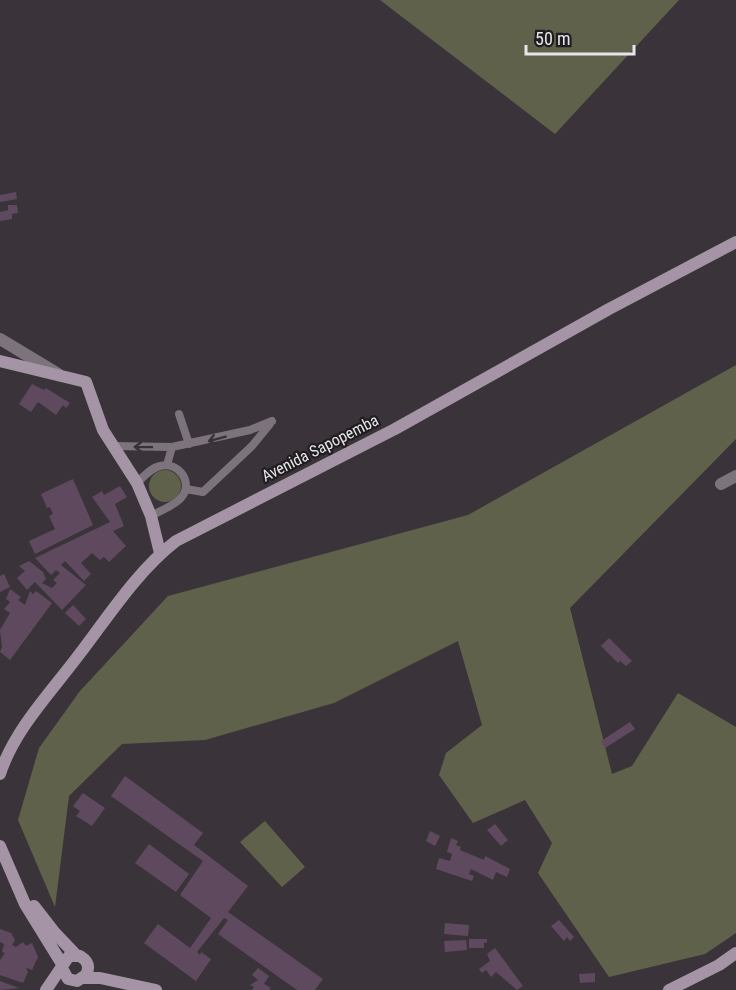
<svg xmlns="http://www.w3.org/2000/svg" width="736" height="990" font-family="'Roboto Condensed',sans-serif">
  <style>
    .green { fill: #60614b }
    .building { fill: #5e495f }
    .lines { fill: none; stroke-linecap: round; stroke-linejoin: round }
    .lane { stroke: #7d737d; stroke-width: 8 }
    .street { stroke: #7d737d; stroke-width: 12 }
    .secondary { stroke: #a494a5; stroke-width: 12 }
    .oneway { stroke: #363237 }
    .labels { text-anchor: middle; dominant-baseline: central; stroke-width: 4.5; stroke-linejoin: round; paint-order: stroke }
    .street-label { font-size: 16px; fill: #e8e5e8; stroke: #1f1d20 }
  </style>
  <rect width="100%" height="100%" fill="#3a343a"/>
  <!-- green -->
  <path class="green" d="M380,0H679L555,134Z
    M736,365V439L570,608L612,774L632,766L678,693L736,727V933L705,954L609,977L538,873L552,843L525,800L473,823L439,775L446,753L482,725L458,641L334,703L205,740L122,744L69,796L55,907L18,820L39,748L80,691L168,596L468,515Z
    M149 486a16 16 0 1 1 32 0a16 16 0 1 1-32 0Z
    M265,821L305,867L282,887L240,842Z"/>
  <!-- building -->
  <path class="building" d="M16,192L17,199L0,202V195Z
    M8,205H17L18,213L12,214V219L0,221V212L8,210Z
    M32,384L44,390L46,388L70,403L66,408L63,405L56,415L38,402L31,412L19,404Z
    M73,479L93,525L35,554L29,541L55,529L49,516L53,514L50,507L47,508L41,494Z
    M120,486L127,497L115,504L124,526L113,531L126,546L109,562L104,557L100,560L92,553L81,563L91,574L84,581L65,561L61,565L86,585L62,610L35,582L27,590L17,578L25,571L19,566L29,561L43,572L46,579L42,583L52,588L57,583L53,580L60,573L56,570L51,575L35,558L110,522L92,497L102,491L104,495Z
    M4,574L10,587L0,592V576Z
    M10,589L21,597L18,600L25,605L30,591L33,594L36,591L52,603L10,660L0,652L2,647L0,630L10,613L4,609L10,602L6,599Z
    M73,605L86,619L79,626L65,613Z
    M609,638L632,661L626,666L620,661L618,663L601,646Z
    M630,722L635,729L605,748L601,741Z
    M125,776L203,833L194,845L248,886L228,912L323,979L315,990H297L218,934L228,920L224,918L197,952L200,955L201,952L211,959L196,981L144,943L158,924L190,948L211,918L180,895L203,861L111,796Z
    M83,793L105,808L92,826L76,816L80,811L73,806Z
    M495,824L508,840L501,846L487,830Z
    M430,831L440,836L435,846L426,841Z
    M451,838L458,841L456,845L461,847L460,850L484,860L485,856L510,869L507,877L496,872L493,880L471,869L469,874L474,876L472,881L436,869L439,858L450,861L452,854L447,852Z
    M149,844L189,874L176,892L135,863Z
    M559,920L574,937L570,941L567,937L564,941L551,926Z
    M445,923L469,925L468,936L444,934Z
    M0,929L11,933L15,940L12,945L16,947L23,942L26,946L32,943L38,957L32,970L26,968L28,972L23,983L0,975V960L5,953L2,952L4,944L0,942Z
    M469,939H487V943L484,942V948H469Z
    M466,940L467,950L445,952L444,941Z
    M495,948L523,986L517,990L496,972L491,977L486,970L482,973L479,969L490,961L487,954Z
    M258,968L269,976L264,984L271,988L269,990H252L254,987L250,985L258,980L252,975Z
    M595,973V982L580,983L579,974Z
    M0,981L19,988L0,990Z"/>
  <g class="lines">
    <!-- lane -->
    <path class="lane" d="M179,414L189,444
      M113,446L172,447
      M167,465L172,447L250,430L272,421
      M137,483C143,477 151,468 160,466C179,461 195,484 180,499C173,506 160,511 151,516
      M186,489L203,492L252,446L270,424"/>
    <!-- street -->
    <path class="street" d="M0,339L58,374
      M721,484L736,476"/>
    <!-- secondary -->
    <path class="secondary" d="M0,361L86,382L103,430L137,483L151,516L160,553
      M0,774C14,730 51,692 78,656C108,617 137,571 176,541L395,429L609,309L736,242
      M0,846L25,904L62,964
      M34,906L55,933L76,955
      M84,978H100L156,990
      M46,990L69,956H80C88,961 90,967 86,975L77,981L68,979L62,968
      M669,990L719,965L736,953"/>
  </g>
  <!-- one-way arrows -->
  <defs><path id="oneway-shaft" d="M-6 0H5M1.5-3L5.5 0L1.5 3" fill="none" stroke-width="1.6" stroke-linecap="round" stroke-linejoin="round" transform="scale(1.5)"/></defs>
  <g class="oneway">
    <use href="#oneway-shaft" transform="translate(217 439) rotate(165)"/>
    <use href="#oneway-shaft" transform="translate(143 447) rotate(-179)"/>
  </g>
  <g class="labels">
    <!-- street labels -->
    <g class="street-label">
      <text transform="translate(320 448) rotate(-27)">Avenida Sapopemba</text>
    </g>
  </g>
  <!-- scale -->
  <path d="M526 45v9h108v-9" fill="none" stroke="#e8e5e8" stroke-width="3"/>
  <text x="535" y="45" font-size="18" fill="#e8e5e8" stroke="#1f1d20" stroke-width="4.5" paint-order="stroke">50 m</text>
</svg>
